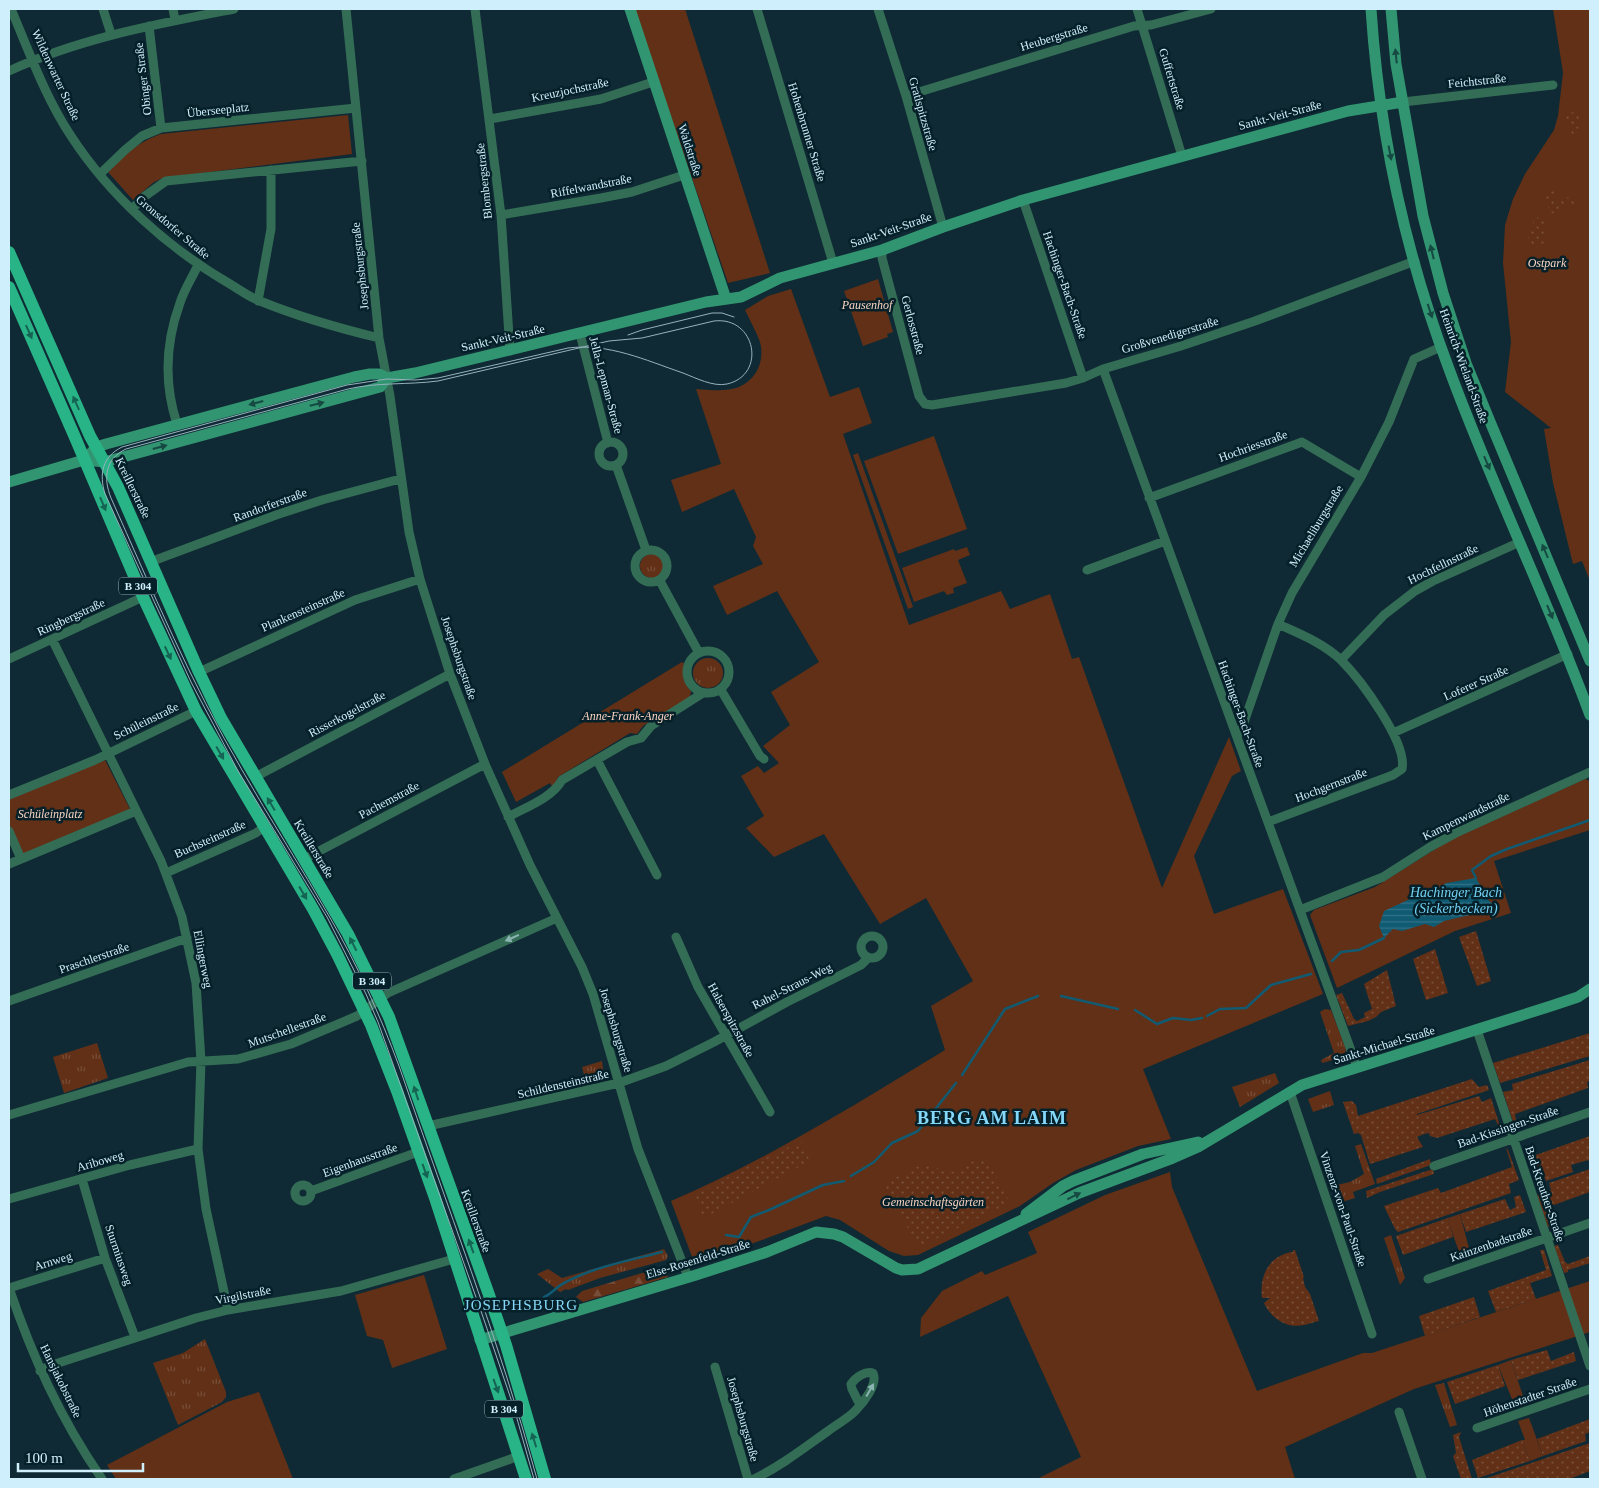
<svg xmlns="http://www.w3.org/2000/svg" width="1599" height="1488" font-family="Georgia,serif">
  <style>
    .grass { fill: url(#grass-tufts) }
    .forest { fill: url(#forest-firs) }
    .park { fill: #623016 }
    .garden { fill: url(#garden-dots) }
    .water { fill: url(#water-rules) }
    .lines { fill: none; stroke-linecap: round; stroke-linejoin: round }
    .stream { stroke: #105a72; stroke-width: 2.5 }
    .street { stroke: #346d56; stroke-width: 9 }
    .secondary { stroke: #329571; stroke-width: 11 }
    .primary { stroke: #28b486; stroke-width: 12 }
    .tram { stroke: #95b2be; stroke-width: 1 }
    .oneway { fill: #154942 }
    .oneway2 { fill: #156353 }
    .oneway3 { fill: #8ab4b1 }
    .labels { text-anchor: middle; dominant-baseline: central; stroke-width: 5; stroke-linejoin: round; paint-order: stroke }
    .shield { fill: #052029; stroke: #93b1bd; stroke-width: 1 }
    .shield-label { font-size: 11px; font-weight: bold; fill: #d0effc }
    .street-label { font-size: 12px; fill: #d0effc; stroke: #052029 }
    .park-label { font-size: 12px; font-style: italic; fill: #fad3c1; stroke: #052029 }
    .water-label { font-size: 14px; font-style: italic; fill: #73d0f3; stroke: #052029 }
    .quarter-label { font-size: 15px; letter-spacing: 1px; fill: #85d8f9; stroke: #052029 }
    .district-label { font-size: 18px; font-weight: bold; letter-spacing: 1px; fill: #85d8f9; stroke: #052029 }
  </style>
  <defs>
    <pattern id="grass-tufts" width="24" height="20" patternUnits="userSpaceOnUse" patternTransform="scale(1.25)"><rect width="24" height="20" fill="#623016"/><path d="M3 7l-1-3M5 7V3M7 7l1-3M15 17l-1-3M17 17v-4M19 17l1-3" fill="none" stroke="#774e39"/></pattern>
    <pattern id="forest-firs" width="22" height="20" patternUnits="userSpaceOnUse" patternTransform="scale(1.25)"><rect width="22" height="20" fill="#623016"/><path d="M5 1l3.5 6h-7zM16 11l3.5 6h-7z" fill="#774e39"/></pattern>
    <pattern id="garden-dots" width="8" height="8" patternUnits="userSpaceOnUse" patternTransform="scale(1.25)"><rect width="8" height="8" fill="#623016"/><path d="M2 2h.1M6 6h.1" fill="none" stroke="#774e39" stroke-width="1.8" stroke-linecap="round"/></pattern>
    <pattern id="water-rules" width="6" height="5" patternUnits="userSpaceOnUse" patternTransform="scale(1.25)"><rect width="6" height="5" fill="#105a72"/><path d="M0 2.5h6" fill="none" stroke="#327287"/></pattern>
  </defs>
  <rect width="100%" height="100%" fill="#0f2a34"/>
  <!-- grass -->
  <path class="grass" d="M640 566a12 12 0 1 1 24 0a12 12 0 1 1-24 0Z
    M693 673a15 15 0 1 1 30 0a15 15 0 1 1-30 0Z
    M1325,1009L1331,1010L1346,1049L1344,1057L1322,1063L1321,1060L1334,1053L1320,1012Z
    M97,1043L108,1078L64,1093L53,1057Z
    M602,1061L604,1076L586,1083L582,1067Z
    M1275,1073L1279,1083L1240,1107L1232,1087Z
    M1330,1091L1334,1105L1313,1112L1308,1099Z
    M1361,1144L1375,1184L1353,1192L1355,1198L1342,1202L1337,1185L1350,1182L1364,1174L1355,1146Z
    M1391,1235L1405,1278L1400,1285L1384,1238Z
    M664,1249L668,1256L666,1260L600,1278L568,1290L566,1289L560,1292L537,1274L548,1269L562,1278Z
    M205,1339L226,1392V1397L222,1402L178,1425L153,1363L183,1353Z
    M1444,1383L1457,1425L1450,1427L1435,1385Z"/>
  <!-- forest -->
  <path class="forest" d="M662,1267L665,1268L668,1277L583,1302L576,1297L582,1291Z"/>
  <!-- park -->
  <path class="park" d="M634,9H685L770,273L728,283Z
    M1553,9H1590V581L1582,561L1573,564L1553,483L1544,429L1551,428L1505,392L1511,342L1503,263L1505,225L1513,199L1525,174L1554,130L1558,116L1563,73Z
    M348,115L352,154L163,178L154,182L133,200L108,172C126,154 136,143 161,134Z
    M878,279L893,332L887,334L888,337L863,346L844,291Z
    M791,289L830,397L859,387L872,423L843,434L909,625L1001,591L1010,609L1050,594L1072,659L1079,657L1162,888L1229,737L1241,771L1232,776L1194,856L1214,914L1283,889L1323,994L1143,1069L1171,1139L1138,1146L1076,1170L1053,1183L1020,1206L918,1255L904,1256L889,1251L840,1220L826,1216L751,1244L694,1262L671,1201C767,1160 856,1104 945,1050L931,1006L973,981L926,898L880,924L824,834L774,857L746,828L764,816L741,776L758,766L764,773L779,763L763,746L790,725L771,692L819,662L777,591L727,615L713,586L763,564L753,546L756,537L734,489L682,512L671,480L721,464L696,389C710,390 726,392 739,387C757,379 765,360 760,342C756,331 750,321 745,310L768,296Z
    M934,436L967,529L898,554L864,461Z
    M858,453L913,607L908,609L853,455Z
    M967,547L970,555L958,560L967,583L953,588L954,593L947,595L944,591L914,602L902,568L954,549L955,551Z
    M682,662L685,664C682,675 683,682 691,691L690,697L643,726L637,734L630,733L558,777L553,788L550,783L516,802L502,772Z
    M105,760L132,813L19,858L9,830V798Z
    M1585,779L1590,781V830L1494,861L1511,913L1455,931L1337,988L1310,915L1314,910L1375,887L1450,840Z
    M1170,1172L1172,1187L1257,1391L1363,1353H1372L1590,1281V1332L1414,1389L1285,1447L1295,1479H1037L1081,1457L1008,1296L920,1337L921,1318L942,1291L982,1271L985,1275L1037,1253L1028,1232L1105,1195Z
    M1460,1214L1471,1256L1461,1258C1457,1244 1451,1232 1448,1218Z
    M424,1275L447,1349L392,1368L383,1340L367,1336L355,1295Z
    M1511,1360L1525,1402L1514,1404L1498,1365Z
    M259,1392L293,1479H116L107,1465L227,1402Z
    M1529,1418L1543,1456L1530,1461L1522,1440H1525L1518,1421Z"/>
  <!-- garden -->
  <path class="garden" d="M1570,112L1577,113L1581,118L1578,126L1579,132L1574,137L1568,133L1569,127L1565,122L1566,116Z
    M1550,190L1555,192L1556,199L1561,201C1568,196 1573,196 1580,201L1574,204L1563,203C1564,214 1553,219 1548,208L1549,203L1544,197L1545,192Z
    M1539,217L1546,221V227L1543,230L1546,237L1543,244L1537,247L1529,242L1528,235L1533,229V221Z
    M1476,931L1491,981L1477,986L1459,937Z
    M1435,949L1448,993L1426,1000L1413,959Z
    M1387,970L1396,1006L1381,1012L1376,1017L1368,1021L1348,1026L1336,995L1342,993L1354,1019L1357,1021L1365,1017L1364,1013L1372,1009L1364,984Z
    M1590,1033V1056L1500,1083L1493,1063Z
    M1590,1060V1081L1587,1082L1588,1088L1515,1114L1518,1131L1515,1128L1503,1092L1513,1090L1512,1084Z
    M1472,1079L1479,1087L1487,1085L1489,1090L1417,1114V1115L1479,1096L1482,1102L1491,1098L1501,1129H1500L1495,1119L1437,1138L1430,1136L1429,1133L1424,1134L1417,1137L1423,1147L1370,1164L1361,1135L1358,1133L1354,1134L1343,1102L1352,1101L1356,1105L1358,1116Z
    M1590,1136V1163L1588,1160L1571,1165L1573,1172L1546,1181L1542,1171L1535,1172L1530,1157Z
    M801,1141L810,1161L704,1218L694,1196L739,1171Z
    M1506,1148L1508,1150L1519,1180L1509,1184L1511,1193L1398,1232L1395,1229L1384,1206L1438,1188L1441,1193L1512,1167Z
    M983,1156L987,1159L1010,1203L919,1247L882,1184L925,1163L950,1173Z
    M1430,1159L1431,1165L1377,1184L1376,1179Z
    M1433,1169L1434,1174L1380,1192L1367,1198L1366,1191Z
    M1590,1169V1192L1548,1207L1553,1225L1548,1227L1537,1195L1551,1190L1549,1183Z
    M1520,1195L1526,1212L1466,1232L1460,1214L1505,1199L1510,1210L1516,1207L1514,1197Z
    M1448,1218L1453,1237L1403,1255L1396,1236Z
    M1558,1245L1565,1262L1568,1264L1590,1256V1263L1568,1270V1272L1564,1273L1554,1246Z
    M1293,1250H1295L1304,1277L1303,1278L1305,1287L1310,1294L1319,1321C1316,1321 1310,1324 1304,1325C1287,1329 1271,1318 1264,1303L1270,1298H1262C1259,1276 1269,1255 1293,1252Z
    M1540,1250H1544L1552,1276L1530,1283L1536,1299L1496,1312L1488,1291L1546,1270Z
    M1474,1297L1480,1317L1425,1336L1419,1316Z
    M1547,1350L1551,1361L1574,1352L1576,1361L1518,1380L1511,1360Z
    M1498,1365L1505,1386L1455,1404L1447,1382Z
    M1590,1419V1432L1585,1434L1586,1441L1543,1456L1537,1439Z
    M1461,1432L1459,1437L1472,1479H1461L1453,1456L1456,1453L1453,1435Z
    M1522,1440L1530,1461L1478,1478L1472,1460Z
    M1590,1443V1471L1569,1479H1484Z"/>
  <!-- water -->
  <path class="water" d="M1476,878L1489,901L1492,903L1491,910L1444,921L1434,927L1425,924L1402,931L1393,929L1384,938L1379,926L1384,911L1412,898L1430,894L1446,883Z"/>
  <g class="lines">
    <!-- stream -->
    <path class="stream" d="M1476,878L1472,870L1491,856L1507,849L1590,820
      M1332,961L1341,952L1359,950L1384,938
      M1061,996L1118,1009
      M1135,1010L1157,1024L1173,1018L1191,1020L1202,1018
      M1207,1016L1220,1009L1246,1008L1271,985L1311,974
      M962,1075L1005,1009L1038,996
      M851,1176L874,1162L892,1143L918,1131L956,1083
      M726,1235L739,1237L751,1217L769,1210L823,1185L844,1181
      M544,1297C553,1293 557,1286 566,1282C594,1267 631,1260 662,1252"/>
    <!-- street -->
    <path class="street" d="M11,9C29,51 45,97 71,136C110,196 168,248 230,284C240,290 249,297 260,301C299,317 338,328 379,338
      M103,9L111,34
      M173,9L175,20
      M346,9L379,338L390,396L409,532L420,579L450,674L485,764L530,865L582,967L593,994L638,1149L688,1277
      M475,9L501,215L510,351
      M757,9L833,263
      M878,9L906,96L943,227
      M1137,9L1182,156
      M149,26L161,128
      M9,71C80,38 157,24 234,9
      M906,96L1134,26L1151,25L1211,9
      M1403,102L1553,85
      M490,119L601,99L653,82
      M100,174L125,150L142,136L161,128L356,108
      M1023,200L1083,378
      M132,209L145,196L166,181L362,161
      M501,215L601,198L632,192L684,175
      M882,250V258L919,396L925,404L932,405L1066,383L1083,378L1103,369L1181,346L1255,321L1415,261
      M258,301L271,229V170
      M580,334L608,443
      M1103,369L1357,1067
      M177,424C164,384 165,344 180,303C184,290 192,278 198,265
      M599 454a12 12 0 1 1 24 0a12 12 0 1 1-24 0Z
      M616,465L646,550
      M1149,498L1302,442L1361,477
      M635 566a16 16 0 1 1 32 0a16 16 0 1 1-32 0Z
      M150,562L276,515L322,500L400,479
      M1087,570L1165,541
      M660,581L699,653
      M52,639L161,861L182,917L196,983L201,1061L198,1149L206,1209L228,1310
      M687 672a21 21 0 1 1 42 0a21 21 0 1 1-42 0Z
      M9,659L143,597
      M1341,660L1384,615L1415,591L1433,581L1520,542
      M199,672L355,600L420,579
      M721,690L760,756L764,759
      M1393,733L1568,654
      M1237,737L1243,725L1278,624L1292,593L1361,477L1389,422L1414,359L1441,347
      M597,760L657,875
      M255,777L450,674
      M9,795L95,760L196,711
      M508,817C526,807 552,798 562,780L627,742L641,738L651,726L703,693
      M1268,822L1393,775L1402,769C1408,743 1360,679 1341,660C1323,643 1300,634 1278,624
      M9,831L21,859L136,811
      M304,859L485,764
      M9,864L21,859
      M166,873L256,833L264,827
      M1300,910L1383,877L1430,847L1456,833L1590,772
      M861 947a11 11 0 1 1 22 0a11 11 0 1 1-22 0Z
      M676,937L698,987L770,1112
      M9,1001L187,938
      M1477,1030L1590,1366
      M1290,1092L1372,1334
      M9,1115L188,1062L238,1059L291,1044L357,1016L388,993L557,918
      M428,1126L619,1083L666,1066L714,1042L787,1002L861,965L868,958
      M1434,1166L1590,1112
      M82,1179L105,1258L135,1337
      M295 1193a8 8 0 1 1 16 0a8 8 0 1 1-16 0Z
      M311,1191L418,1152
      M9,1199L130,1165L198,1149
      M1428,1279L1590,1223
      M9,1288C33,1358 60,1418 102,1479
      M9,1288L105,1258
      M715,1367L748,1479
      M40,1371L49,1366L196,1318L228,1310L341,1291L454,1259
      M1399,1412L1422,1479
      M1477,1428L1590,1389
      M454,1479L519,1456
      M754,1479C781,1466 804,1448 828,1431C837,1424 849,1418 856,1410C864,1402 878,1384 873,1373C865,1371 856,1377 851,1384L852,1389L860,1405"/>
    <!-- secondary -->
    <path class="secondary" d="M630,9L726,299
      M1371,9C1379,131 1406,255 1449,369C1492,486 1547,598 1590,715
      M1391,9L1396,64L1423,216L1443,293L1466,363L1491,424L1590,661
      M84,460L97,447L106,444L354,377L370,374H379L387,378L415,373L706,302L741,297L780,278L882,250L943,227L1023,200L1348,111L1403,102
      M9,482L84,460L105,462L112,460C201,436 291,411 380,387L387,378
      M1026,1214L1063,1186L1073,1181L1143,1154L1198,1142
      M480,1340L696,1275L767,1252L816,1232L834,1234L843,1237L896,1268L902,1270L918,1269L1079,1193L1173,1158L1198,1147L1302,1085L1551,1006L1578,997L1590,989"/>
    <!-- primary -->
    <path class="primary" d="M9,252L90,436L118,487L199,672L221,718L348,934L389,1017L488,1292L506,1345L545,1479
      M9,287L74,435L143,597L196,711L313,909L337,954L371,1025L397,1091L435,1198L526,1479"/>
    <!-- tram -->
    <path class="tram" d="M628,335L642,330L712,313H722L734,317
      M534,1479L514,1408L482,1314L378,1022L366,994L327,917L238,771L191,682L105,494C99,474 102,457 122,447L347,385L387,379L415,380L438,378L568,348C609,343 645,360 683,373C696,378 713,387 727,384C767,375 756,316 714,321L642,338L609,341L583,347L438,381C408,385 378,382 348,389L126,449C105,459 103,478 111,498C152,590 191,683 242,770C270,819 301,867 329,916C357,964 380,1015 399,1066C446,1204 499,1339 537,1479"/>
  </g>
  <!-- one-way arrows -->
  <defs><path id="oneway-solid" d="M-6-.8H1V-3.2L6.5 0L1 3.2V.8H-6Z" transform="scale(1.25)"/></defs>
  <g class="oneway">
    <use href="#oneway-solid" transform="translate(1396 56) rotate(-96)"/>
    <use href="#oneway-solid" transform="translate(1390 153) rotate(79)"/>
    <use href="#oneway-solid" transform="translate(1432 252) rotate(-104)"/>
    <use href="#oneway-solid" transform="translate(1430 311) rotate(72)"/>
    <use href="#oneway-solid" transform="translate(256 403) rotate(165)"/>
    <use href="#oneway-solid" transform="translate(317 404) rotate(-14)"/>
    <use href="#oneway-solid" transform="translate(160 447) rotate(-15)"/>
    <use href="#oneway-solid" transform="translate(1487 463) rotate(67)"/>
    <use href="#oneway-solid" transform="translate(1545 551) rotate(-113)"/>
    <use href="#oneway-solid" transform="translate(1550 612) rotate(67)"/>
    <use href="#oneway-solid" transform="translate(1074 1196) rotate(-26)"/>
  </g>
  <g class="oneway2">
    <use href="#oneway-solid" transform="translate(29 332) rotate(66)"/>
    <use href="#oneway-solid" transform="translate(76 403) rotate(-114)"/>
    <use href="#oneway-solid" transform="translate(103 504) rotate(67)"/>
    <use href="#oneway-solid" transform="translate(168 653) rotate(65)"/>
    <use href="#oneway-solid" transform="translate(220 753) rotate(60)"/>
    <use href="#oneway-solid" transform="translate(271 804) rotate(-121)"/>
    <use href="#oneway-solid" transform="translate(303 893) rotate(59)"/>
    <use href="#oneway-solid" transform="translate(353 944) rotate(-117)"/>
    <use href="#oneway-solid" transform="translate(416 1093) rotate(-108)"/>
    <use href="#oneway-solid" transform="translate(425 1171) rotate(70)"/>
    <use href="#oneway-solid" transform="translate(471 1246) rotate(-110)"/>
    <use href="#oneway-solid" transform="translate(496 1386) rotate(70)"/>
    <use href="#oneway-solid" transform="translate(534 1440) rotate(-107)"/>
  </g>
  <g class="oneway3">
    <use href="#oneway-solid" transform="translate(512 938) rotate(156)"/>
    <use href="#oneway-solid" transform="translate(870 1390) rotate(-60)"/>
  </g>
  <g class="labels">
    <!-- shield labels -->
    <g class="shield">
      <rect x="119" y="577.5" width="38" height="17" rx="4"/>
      <rect x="353" y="972.5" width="38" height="17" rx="4"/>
      <rect x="485" y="1400.5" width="38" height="17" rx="4"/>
    </g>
    <g class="shield-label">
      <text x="138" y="586">B 304</text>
      <text x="372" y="981">B 304</text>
      <text x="504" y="1409">B 304</text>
    </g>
    <!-- street labels -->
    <g class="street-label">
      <text transform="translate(1054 37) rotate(-17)">Heubergstraße</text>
      <text transform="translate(56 75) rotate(65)">Wildenwarter Straße</text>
      <text transform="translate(143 79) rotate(-97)">Obinger Straße</text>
      <text transform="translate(1172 79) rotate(73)">Guffertstraße</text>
      <text transform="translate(1477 81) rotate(-6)">Feichtstraße</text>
      <text transform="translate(570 90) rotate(-12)">Kreuzjochstraße</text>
      <text transform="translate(218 110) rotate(-6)">Überseeplatz</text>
      <text transform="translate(923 114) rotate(74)">Gratlspitzstraße</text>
      <text transform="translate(1280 115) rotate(-15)">Sankt-Veit-Straße</text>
      <text transform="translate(807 132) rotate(73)">Hohenbrunner Straße</text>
      <text transform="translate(690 150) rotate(72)">Waldstraße</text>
      <text transform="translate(484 181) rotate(-96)">Blombergstraße</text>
      <text transform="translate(591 186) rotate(-11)">Riffelwandstraße</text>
      <text transform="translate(173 227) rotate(40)">Gronsdorfer Straße</text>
      <text transform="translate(891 230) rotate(-19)">Sankt-Veit-Straße</text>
      <text transform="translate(360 266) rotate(-96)">Josephsburgstraße</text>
      <text transform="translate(1065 285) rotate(71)">Hachinger-Bach-Straße</text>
      <text transform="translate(913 325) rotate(75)">Gerlosstraße</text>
      <text transform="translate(1170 335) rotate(-17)">Großvenedigerstraße</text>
      <text transform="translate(503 338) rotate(-13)">Sankt-Veit-Straße</text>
      <text transform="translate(1464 366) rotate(70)">Heinrich-Wieland-Straße</text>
      <text transform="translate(606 385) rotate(75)">Jella-Lepman-Straße</text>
      <text transform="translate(1253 446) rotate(-20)">Hochriesstraße</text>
      <text transform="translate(133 488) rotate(64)">Kreillerstraße</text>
      <text transform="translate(270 505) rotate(-20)">Randorferstraße</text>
      <text transform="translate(1316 526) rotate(-59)">Michaeliburgstraße</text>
      <text transform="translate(1443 564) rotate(-26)">Hochfellnstraße</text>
      <text transform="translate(303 610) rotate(-24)">Plankensteinstraße</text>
      <text transform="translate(71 617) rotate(-25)">Ringbergstraße</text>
      <text transform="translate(459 658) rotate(71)">Josephsburgstraße</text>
      <text transform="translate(1476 683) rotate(-24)">Loferer Straße</text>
      <text transform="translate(347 714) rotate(-28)">Risserkogelstraße</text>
      <text transform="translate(1241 714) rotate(70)">Hachinger-Bach-Straße</text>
      <text transform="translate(146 721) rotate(-26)">Schüleinstraße</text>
      <text transform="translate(1331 785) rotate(-21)">Hochgernstraße</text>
      <text transform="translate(389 800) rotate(-28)">Pachemstraße</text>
      <text transform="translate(1466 816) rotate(-26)">Kampenwandstraße</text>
      <text transform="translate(210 839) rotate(-24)">Buchsteinstraße</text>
      <text transform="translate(314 849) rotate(59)">Kreillerstraße</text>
      <text transform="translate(94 958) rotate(-19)">Praschlerstraße</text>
      <text transform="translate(203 959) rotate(79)">Ellingerweg</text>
      <text transform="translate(792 986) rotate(-27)">Rahel-Straus-Weg</text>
      <text transform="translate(731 1020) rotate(61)">Halserspitzstraße</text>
      <text transform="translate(287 1030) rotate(-20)">Mutschellestraße</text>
      <text transform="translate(616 1030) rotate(73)">Josephsburgstraße</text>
      <text transform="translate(1384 1045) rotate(-17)">Sankt-Michael-Straße</text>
      <text transform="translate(563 1084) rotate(-13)">Schildensteinstraße</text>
      <text transform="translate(1508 1127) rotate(-19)">Bad-Kissingen-Straße</text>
      <text transform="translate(360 1160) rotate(-20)">Eigenhausstraße</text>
      <text transform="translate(100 1161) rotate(-16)">Ariboweg</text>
      <text transform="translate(1545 1194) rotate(71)">Bad-Kreuther-Straße</text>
      <text transform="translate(1343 1209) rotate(71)">Vinzenz-von-Paul-Straße</text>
      <text transform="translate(476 1221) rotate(70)">Kreillerstraße</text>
      <text transform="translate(1491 1244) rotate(-19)">Kainzenbadstraße</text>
      <text transform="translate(119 1255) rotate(71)">Sturmiusweg</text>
      <text transform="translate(698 1259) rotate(-17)">Else-Rosenfeld-Straße</text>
      <text transform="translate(53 1261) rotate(-17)">Arnweg</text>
      <text transform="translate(243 1295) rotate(-11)">Virgilstraße</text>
      <text transform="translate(61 1381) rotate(64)">Hansjakobstraße</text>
      <text transform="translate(1530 1397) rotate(-19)">Höhenstadter Straße</text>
      <text transform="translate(743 1419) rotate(74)">Josephsburgstraße</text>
    </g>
    <!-- park labels -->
    <g class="park-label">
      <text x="1547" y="263">Ostpark</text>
      <text x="867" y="305">Pausenhof</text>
      <text x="628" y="716">Anne-Frank-Anger</text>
      <text x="50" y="814">Schüleinplatz</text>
      <text x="933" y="1202">Gemeinschaftsgärten</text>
    </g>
    <!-- water labels -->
    <g class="water-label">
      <text x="1456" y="892">Hachinger Bach<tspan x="1456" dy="16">(Sickerbecken)</tspan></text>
    </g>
    <!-- quarter labels -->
    <g class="quarter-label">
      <text x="521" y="1305">JOSEPHSBURG</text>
    </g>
    <!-- district labels -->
    <g class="district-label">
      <text x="992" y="1118">BERG AM LAIM</text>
    </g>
  </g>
  <!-- border -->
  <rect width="1599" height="1488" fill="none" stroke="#d0effc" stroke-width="20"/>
  <!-- scale -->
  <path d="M18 1463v8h125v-8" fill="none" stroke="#d0effc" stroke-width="2.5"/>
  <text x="25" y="1463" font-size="15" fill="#d0effc" stroke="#052029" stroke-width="4" paint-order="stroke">100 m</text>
</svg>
